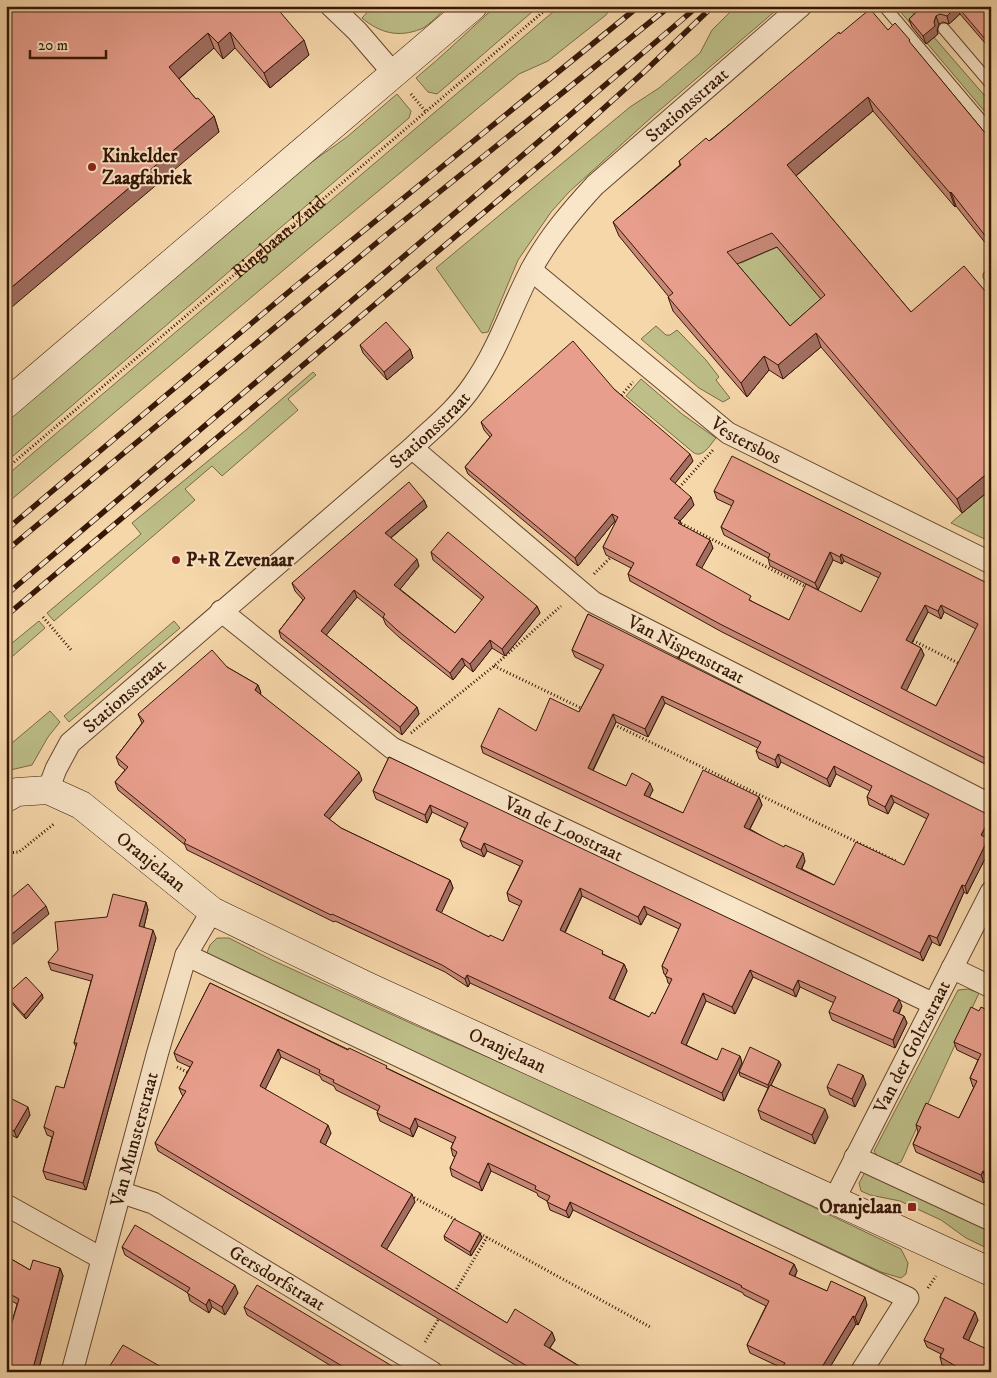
<svg xmlns="http://www.w3.org/2000/svg" width="997" height="1378" font-family="'IM FELL DW Pica',serif">
  <style>
    .green { fill: #bdbe88; stroke: #7a6a47 }
    .lines { fill: none; stroke-linecap: round; stroke-linejoin: round }
    .lane-casing { stroke: #66472f; stroke-width: 13 }
    .street-casing { stroke: #66472f; stroke-width: 23 }
    .secondary-casing { stroke: #361706; stroke-width: 29 }
    .path { stroke: #361706; stroke-width: 3; stroke-dasharray: 1 2.5; stroke-linecap: butt }
    .lane { stroke: #f9e5c8; stroke-width: 11 }
    .street { stroke: #f9e5c8; stroke-width: 21 }
    .secondary { stroke: #f9e5c8; stroke-width: 28 }
    .rail-casing { stroke: #361706; stroke-width: 5.5 }
    .rail { stroke: #f9e5c8; stroke-width: 4; stroke-dasharray: 11; stroke-linecap: butt }
    .wall { fill: #c78878; stroke: #361706; fill-rule: evenodd }
    .shaded-wall { fill: #a26f62; stroke: #361706 }
    .building { fill: #e79e8c; stroke: #361706; fill-rule: evenodd }
    .poi-dot { fill: #8f2418; stroke: #f9e5c8; stroke-width: 2 }
    .labels { text-anchor: middle; dominant-baseline: central; stroke-width: 4; stroke-linejoin: round; paint-order: stroke }
    .street-label { font-size: 19px; fill: #361706; stroke: #f9e5c8 }
    .poi-label { font-size: 19px; font-weight: bold; fill: #361706; stroke: #f9e5c8; text-anchor: start }
  </style>
  <rect width="100%" height="100%" fill="#f6d7aa"/>
  <filter id="stains"><feTurbulence type="fractalNoise" baseFrequency=".004" numOctaves="4"/><feColorMatrix values="0 0 0 0 .2 0 0 0 0 .09 0 0 0 0 .02 0 0 0 .5 -.17"/></filter>
  <radialGradient id="worn" r=".72"><stop offset=".6" stop-color="#630" stop-opacity="0"/><stop offset="1" stop-color="#630" stop-opacity=".3"/></radialGradient>
  <!-- green -->
  <path class="green" d="M373,6H448C440,13 430,25 421,29C398,38 380,33 362,18Z
    M496,6H539L437,94L428,92L416,78C444,55 469,30 496,6Z
    M560,6H612L606,15L548,61L519,74L305,252L6,504V476Z
    M736,6H781L654,115L569,192L551,212L518,260L488,332L482,333L436,268L630,107L659,88L700,53L712,30Z
    M903,6H907L991,103V119L899,10Z
    M397,94L411,111L409,118L6,462V421L296,173L347,137Z
    M777,247L831,309L795,340L731,265L737,260L741,263Z
    M656,326L666,335H670L677,330L680,333L706,360L719,377L716,380L730,398L723,402L699,388L641,339Z
    M313,372L316,375L288,399L298,410L222,476L212,466L185,489L195,500L54,621L47,613L141,534L132,523L246,430Z
    M641,379L682,414L716,438C710,445 703,458 694,453L626,396Z
    M984,494L991,502V542L951,523Z
    M39,621L45,628L6,662V648Z
    M174,621L180,628L69,722L64,716Z
    M50,711L60,722L48,737L32,765L6,771V748Z
    M217,938H229L272,960L417,1026L635,1122L901,1249L908,1263L906,1274L901,1278L881,1272L206,955L210,945Z
    M968,989L979,993L901,1162L890,1166L879,1158L874,1151L958,990Z
    M865,1172L991,1228V1250L966,1238L941,1220L900,1201L870,1195L861,1191L859,1183Z"/>
  <g class="lines">
    <defs>
      <path id="lane" d="M884,6L991,132
        M944,29L991,84
        M991,274L989,276L991,278"/>
      <g id="street">
        <path d="M331,6L357,31L394,74"/>
        <path id="s2" d="M531,270L728,433L991,563"/>
        <path id="s3" d="M412,448L593,602L991,805"/>
        <path id="s4" d="M221,611L392,748L934,1004"/>
        <path id="s5" d="M48,790L56,769L70,743L412,448C433,428 457,409 473,385C498,350 511,308 531,270C548,238 571,211 595,185L801,6"/>
        <path d="M186,955L908,1298L861,1372"/>
        <path d="M952,968L991,987"/>
        <path d="M855,1157L991,1220"/>
        <path id="s6" d="M120,1192L153,1203L432,1372"/>
        <path id="s7" d="M834,1200L991,892"/>
        <path d="M6,1205L101,1258"/>
        <path id="s8" d="M72,1372L157,1055L186,955L212,911"/>
      </g>
      <g id="secondary">
        <path d="M6,404L473,6"/>
        <path id="s9" d="M6,798L17,792L48,790L81,805L212,911L367,986L991,1272"/>
      </g>
    </defs>
    <!-- lane casing -->
    <use href="#lane" class="lane-casing"/>
    <!-- street casing -->
    <use href="#street" class="street-casing"/>
    <!-- secondary casing -->
    <use href="#secondary" class="secondary-casing"/>
    <!-- path -->
    <g class="path">
      <path d="M411,94L426,112"/>
      <path d="M619,398L633,382"/>
      <path id="s1" d="M6,469L550,6"/>
      <path d="M677,490L713,450"/>
      <path d="M678,522L808,588"/>
      <path d="M594,574L613,555"/>
      <path d="M43,617L72,651"/>
      <path d="M910,639L960,664"/>
      <path d="M494,666L583,709"/>
      <path d="M611,723L896,861"/>
      <path d="M411,733L494,666L561,606"/>
      <path d="M6,853L19,852L55,823"/>
      <path d="M177,1067L191,1074"/>
      <path d="M411,1196L456,1220"/>
      <path d="M477,1232L652,1328"/>
      <path d="M928,1288L936,1276"/>
      <path d="M453,1295L487,1237"/>
      <path d="M425,1342L441,1315"/>
    </g>
    <!-- lane -->
    <use href="#lane" class="lane"/>
    <!-- street -->
    <use href="#street" class="street"/>
    <!-- secondary -->
    <use href="#secondary" class="secondary"/>
    <defs>
      <path id="rail" d="M6,530L291,290L639,6
        M6,551L391,231L670,6
        M6,595L698,6
        M6,616L553,154L644,72L713,6"/>
    </defs>
    <!-- rail casing -->
    <use href="#rail" class="rail-casing"/>
    <!-- rail -->
    <use href="#rail" class="rail"/>
  </g>
  <!-- wall -->
  <path class="wall" d="M6,6H275L309,55L270,88L235,48L223,59L214,48L179,79L196,99L214,116L219,132Z
    M923,6H991V50L960,14L949,24L943,22L939,24L937,30L938,34L926,44L912,27L909,19Z
    M888,30L912,45L991,140V250L956,206L955,207L873,111L796,176L911,312L991,298V489L962,513L821,347L783,379L769,370L747,397L673,311L668,297H669L619,236L613,222L680,165L679,161L709,141L840,34ZM777,247L821,299L790,326L737,264Z
    M360,345L410,349L413,358L387,380L363,353Z
    M614,389L693,461L675,483L694,505L680,521L681,525L713,548L701,568L753,602L789,620L861,612L879,578L844,561L842,564L833,560L818,590L770,566L768,558L724,535L721,527L732,506L717,499L714,491L991,585V767L722,632L630,581L628,574L631,568L606,555L603,547L616,522L615,521L578,566L468,474L465,467L490,437L484,430L481,422ZM928,612L941,619L944,612L976,629L936,706L906,691L924,655L921,648L912,643Z
    M424,500L427,507L391,538L419,566L400,589L455,633L482,600L433,560L431,552L537,606L540,613L505,656L492,648L473,672L465,665L453,680L400,638L386,625L383,618L357,597L326,635L417,707L419,714L402,735L281,638L279,631L303,600L295,591L292,583Z
    M588,614L987,838L991,845V847L967,894L964,892L940,946L932,942L923,961L483,753L481,746L536,731L579,712L601,670L575,657L572,650ZM665,703L758,748L756,751L759,759L778,768L781,762L830,787L836,774L870,791L867,797L869,805L888,814L894,802L927,819L904,865L834,885L802,869L805,861L750,829L762,805L759,797L683,813L649,797L653,790L626,786L593,771L616,722L648,737Z
    M227,667L258,685L261,693L260,694L362,780L329,819L341,828L450,880L453,888L441,913L489,937L503,941L520,906L509,901L507,893L520,866L487,851L484,857L463,847L460,840L465,828L432,812L427,823L376,799L373,791L389,757L902,1006L899,1014L904,1016L907,1023L895,1048L832,1020L829,1012L834,1003L800,987L796,997L753,977L735,1014L706,1001L686,1045L717,1060L740,1056L742,1063L724,1101L470,983L468,987L445,972L335,921L334,922L187,850L185,845L118,790L115,782L125,770L119,765L116,757L142,723L141,721L138,714ZM582,896L641,925L647,914L679,929L662,966L664,974L666,975L668,983L670,984L655,1014L649,1017L614,1000L627,971L624,964L605,955L565,933Z
    M146,902L148,910L144,927L156,938L86,1190L46,1179L43,1171L52,1137L47,1135L44,1127L64,1088L76,1047L74,1043L91,981L51,970L48,962L107,917Z
    M210,983L794,1264L797,1271L795,1277L827,1291L867,1305L858,1325L856,1324L827,1372H780L782,1368L750,1353L747,1345L766,1306L744,1295L743,1293L573,1210L569,1218L550,1210L547,1201L538,1196L537,1193L491,1171L482,1191L452,1176L450,1168L455,1157L453,1156L451,1148L453,1143L418,1126L413,1137L380,1121L377,1113L378,1111L336,1090L334,1086L322,1080L320,1076L281,1057L265,1089L331,1133L325,1145L415,1202L386,1250L507,1323L552,1332L555,1340L550,1348L589,1372H527L158,1151L155,1143L183,1096L182,1095L179,1088L190,1067L177,1061L174,1053Z
    M42,994L43,998L26,1019L8,999L6,995Z
    M979,1011L991,1012V1181L986,1179L984,1183L916,1152L913,1144L918,1132L916,1125L959,1118L974,1087H973L970,1078L978,1060L957,1050L954,1042Z
    M779,1061L781,1065L771,1085L828,1117L815,1144L761,1119L758,1110L768,1088L740,1076L739,1072Z
    M866,1084L855,1107L830,1095L827,1087Z
    M6,1096L30,1115L17,1138L6,1132Z
    M480,1233L482,1238L471,1256L445,1240L444,1236Z
    M122,1247L238,1293L225,1315L212,1307L209,1313L190,1301L188,1293L125,1255Z
    M6,1256L30,1270L60,1268L63,1276L38,1372H6L7,1339L17,1304L6,1298Z
    M244,1307L402,1372H341L247,1315Z
    M978,1320L968,1341L991,1372H955L942,1365L940,1357L941,1354L927,1347L924,1340Z"/>
  <!-- shaded-wall -->
  <path class="shaded-wall" d="M957,6L960,14L949,24L947,16Z
    M936,16L939,24L937,30L938,34L926,44L923,36L934,22Z
    M230,32L235,48L223,59L218,43Z
    M208,33L214,48L175,82L169,67Z
    M304,40L309,55L270,88L264,73Z
    M868,97L873,111L792,179L787,165Z
    M214,116L219,132L6,312V292Z
    M951,192L956,206L955,207L950,193Z
    M991,235V248L987,238Z
    M816,333L821,347L783,379L778,365Z
    M410,349L413,358L387,380L384,372Z
    M764,356L769,370L747,397L741,383Z
    M690,454L693,461L673,486L670,479Z
    M991,470V489L962,513L957,499Z
    M691,497L694,505L680,521L683,528L674,518Z
    M424,500L427,507L388,540L385,533Z
    M612,514L615,521L578,566L575,558Z
    M710,540L713,548L699,573L696,565Z
    M830,552L833,560L818,590L815,583Z
    M841,554L844,561L842,564L840,557Z
    M417,559L419,566L397,593L394,585Z
    M354,590L357,597L324,638L321,631Z
    M925,605L928,612L909,648L906,640Z
    M941,605L944,612L941,619L938,611Z
    M537,606L540,613L505,656L502,649Z
    M490,640L492,648L473,672L470,664Z
    M921,648L924,655L904,696L901,688Z
    M462,658L465,665L453,680L450,673Z
    M258,685L261,693L257,697L255,690Z
    M662,696L665,703L648,737L645,729Z
    M417,707L419,714L402,735L400,727Z
    M613,714L616,722L590,776L588,768Z
    M778,754L781,762L778,768L775,760Z
    M834,766L836,774L830,787L827,779Z
    M359,772L362,780L326,823L324,815Z
    M650,783L653,790L647,802L644,795Z
    M891,795L894,802L888,814L885,807Z
    M759,797L762,805L747,834L744,827Z
    M430,805L432,812L427,823L425,815Z
    M991,817V830L984,843L981,835Z
    M988,839L991,845V847L967,894L965,886Z
    M484,843L487,851L484,857L481,850Z
    M803,853L805,861L799,874L796,867Z
    M450,880L453,888L439,918L436,910Z
    M962,885L964,892L940,946L937,938Z
    M580,888L582,896L562,938L560,930Z
    M146,902L148,910L142,934L139,926Z
    M46,906L49,914L6,950V939Z
    M644,906L647,914L641,925L638,917Z
    M153,930L156,938L86,1190L83,1183Z
    M929,935L932,942L923,961L920,953Z
    M624,964L627,971L612,1005L609,998Z
    M750,970L753,977L735,1014L732,1007Z
    M467,975L470,983L468,987L465,979Z
    M798,980L800,987L796,997L793,990Z
    M703,993L706,1001L684,1050L681,1043Z
    M42,994L43,998L26,1019L24,1015Z
    M899,999L902,1006L896,1019L893,1011Z
    M904,1016L907,1023L895,1048L893,1040Z
    M278,1049L281,1057L263,1094L260,1086Z
    M740,1056L742,1063L724,1101L722,1093Z
    M779,1061L781,1065L769,1089L768,1085Z
    M863,1075L866,1084L855,1107L852,1099Z
    M28,1107L30,1115L17,1138L14,1131Z
    M825,1109L828,1117L815,1144L812,1135Z
    M415,1118L418,1126L413,1137L410,1129Z
    M328,1125L331,1133L323,1150L320,1142Z
    M488,1163L491,1171L482,1191L479,1183Z
    M983,1171L986,1179L984,1183L981,1175Z
    M412,1194L415,1202L384,1254L381,1246Z
    M570,1202L573,1210L569,1218L566,1211Z
    M480,1233L482,1238L471,1256L470,1252Z
    M794,1264L797,1271L792,1282L789,1274Z
    M60,1268L63,1276L38,1372H32Z
    M235,1285L238,1293L225,1315L222,1307Z
    M865,1297L867,1305L858,1325L855,1317Z
    M209,1299L212,1307L209,1313L206,1305Z
    M975,1312L978,1320L966,1346L963,1338Z
    M853,1316L856,1324L827,1372H822V1367Z
    M552,1332L555,1340L547,1352L544,1345Z
    M991,1365V1372H988Z"/>
  <!-- building -->
  <path class="building" d="M6,6H275L304,40L264,73L230,32L218,43L208,33L169,67L196,99L198,98L214,116L6,292Z
    M923,6H991V46L957,6L947,16L940,14L936,16L934,22L935,26L923,36L909,19Z
    M870,9L888,30L895,23L910,40L909,41L991,140V235L987,238L951,192L950,193L868,97L787,165L911,312L964,266L991,298V470L957,499L816,333L778,365L764,356L741,383L668,297L673,293L613,222L681,165L679,161L706,138L709,141L712,139L839,32L840,34ZM772,233L825,295L790,326L727,252Z
    M386,322L410,349L384,372L360,345Z
    M573,341L614,389L690,454L670,479L691,497L674,518L680,521L678,523L710,540L696,565L751,596L749,600L789,620L806,584L861,612L881,573L841,554L840,557L830,552L815,583L768,559L770,554L721,527L734,501L714,491L732,456L991,585V761L720,624L628,574L634,563L603,547L618,517L612,514L575,558L465,467L492,435L481,422ZM925,605L938,611L941,605L978,624L936,706L901,688L921,648L906,640Z
    M409,482L424,500L385,533L417,559L394,585L455,633L484,597L431,552L448,532L537,606L502,649L490,640L470,664L462,658L450,673L397,630L383,617L385,614L354,590L321,631L417,707L400,727L279,631L305,598L292,583Z
    M588,614L991,816L981,835L988,839L965,886L962,885L937,938L929,935L920,953L481,746L499,708L536,731L550,698L579,712L604,665L572,650ZM662,696L761,742L756,751L775,760L778,754L827,779L834,766L872,786L867,797L885,807L891,795L929,814L904,865L856,842L834,885L796,867L803,853L785,845L784,847L744,827L759,797L747,791L703,770L683,813L644,795L650,783L632,773L626,786L588,768L613,714L645,729Z
    M212,650L227,667L258,685L255,690L359,772L324,815L341,828L450,880L436,910L489,937L490,935L503,941L522,901L507,893L523,861L484,843L481,850L460,840L468,823L430,805L425,815L373,791L389,757L899,999L893,1011L904,1016L893,1040L829,1012L836,997L798,980L793,990L750,970L732,1007L703,993L681,1043L717,1060L722,1048L740,1056L722,1093L467,975L465,979L442,965L332,914L331,915L184,843L186,840L115,782L128,767L116,757L144,721L138,714ZM580,888L638,917L644,906L681,924L662,966L668,970L665,976L672,979L655,1014L652,1012L649,1017L609,998L624,964L602,954L603,951L560,930Z
    M28,884L46,906L6,939V902Z
    M113,894L146,902L139,926L153,930L83,1183L43,1171L54,1132L44,1127L56,1086L64,1088L77,1043H74L93,975L48,962L58,950L55,922L107,917Z
    M26,977L42,994L24,1015L6,995Z
    M210,983L348,1050L349,1048L387,1066L386,1068L794,1264L789,1274L827,1291L831,1281L865,1297L855,1317L853,1316L822,1367L825,1368L822,1372H780L785,1363L747,1345L769,1301L741,1287L742,1286L570,1202L566,1211L547,1202L550,1196L535,1189L536,1186L488,1163L479,1183L465,1176L450,1168L457,1152L451,1148L456,1137L415,1118L410,1129L377,1113L380,1106L333,1082L334,1080L319,1073L320,1070L278,1049L260,1086L328,1125L320,1142L412,1194L381,1246L507,1323L515,1309L552,1332L544,1345L589,1372H537L155,1143L186,1091L179,1088L193,1062L174,1053Z
    M971,1007L979,1011L981,1007L991,1012V1174L983,1171L981,1175L913,1144L921,1127L916,1125L926,1103L959,1118L977,1081L970,1078L981,1054L954,1042Z
    M750,1047L779,1061L768,1085L739,1072Z
    M838,1064L863,1075L852,1099L827,1087Z
    M770,1085L825,1109L812,1135L758,1110Z
    M6,1096L28,1107L14,1131L6,1127Z
    M454,1219L480,1233L470,1252L444,1236Z
    M135,1225L235,1285L222,1307L209,1299L206,1305L187,1293L190,1288L122,1247Z
    M6,1256L30,1270L33,1260L60,1268L32,1372H6V1338L7,1339L19,1299L6,1292Z
    M257,1285L402,1372H352L244,1307Z
    M945,1297L975,1312L963,1338L991,1351V1365L988,1372H966L940,1357L944,1349L924,1340Z
    M123,1345L170,1372H106Z"/>
  <!-- markers -->
  <g class="poi-dot">
    <circle cx="92" cy="167" r="5"/>
    <circle cx="176" cy="560" r="5"/>
    <rect x="907" y="1202" width="10" height="10" rx="2.5"/>
  </g>
  <g class="labels">
    <!-- street labels -->
    <g class="street-label">
      <text stroke="none"><textPath href="#s5" startOffset="949">Stationsstraat</textPath></text>
      <text stroke="none"><textPath href="#s1" startOffset="358">Ringbaan-Zuid</textPath></text>
      <text stroke="none"><textPath href="#s5" startOffset="529">Stationsstraat</textPath></text>
      <text stroke="none"><textPath href="#s2" startOffset="275">Vestersbos</textPath></text>
      <text stroke="none"><textPath href="#s3" startOffset="342">Van Nispenstraat</textPath></text>
      <text stroke="none"><textPath href="#s5" startOffset="124">Stationsstraat</textPath></text>
      <text stroke="none"><textPath href="#s4" startOffset="409">Van de Loostraat</textPath></text>
      <text stroke="none"><textPath href="#s9" startOffset="170">Oranjelaan</textPath></text>
      <text stroke="none"><textPath href="#s7" startOffset="172">Van der Goltzstraat</textPath></text>
      <text stroke="none"><textPath href="#s9" startOffset="575">Oranjelaan</textPath></text>
      <text stroke="none"><textPath href="#s8" startOffset="241">Van Munsterstraat</textPath></text>
      <text stroke="none"><textPath href="#s6" startOffset="180">Gersdorfstraat</textPath></text>
    </g>
    <!-- poi labels -->
    <g class="poi-label">
      <text x="102" y="156">Kinkelder<tspan x="102" dy="22">Zaagfabriek</tspan></text>
      <text x="186" y="560">P+R Zevenaar</text>
      <text x="902" y="1207" text-anchor="end">Oranjelaan</text>
    </g>
  </g>
  <!-- margin -->
  <rect width="997" height="1378" fill="none" stroke="#f6d7aa" stroke-width="25"/>
  <rect x="8" y="8" width="982" height="1363" fill="none" stroke="#361706" stroke-width="2.5"/>
  <rect x="12" y="12" width="972" height="1353" fill="none" stroke="#361706"/>
  <!-- scale -->
  <path d="M30 50v8h76v-8" fill="none" stroke="#361706" stroke-width="2.5"/>
  <text x="38" y="50" font-size="15" fill="#361706" stroke="#f9e5c8" stroke-width="4" paint-order="stroke">20 m</text>
  <rect width="100%" height="100%" filter="url(#stains)"/>
  <rect width="100%" height="100%" fill="url(#worn)"/>
</svg>
